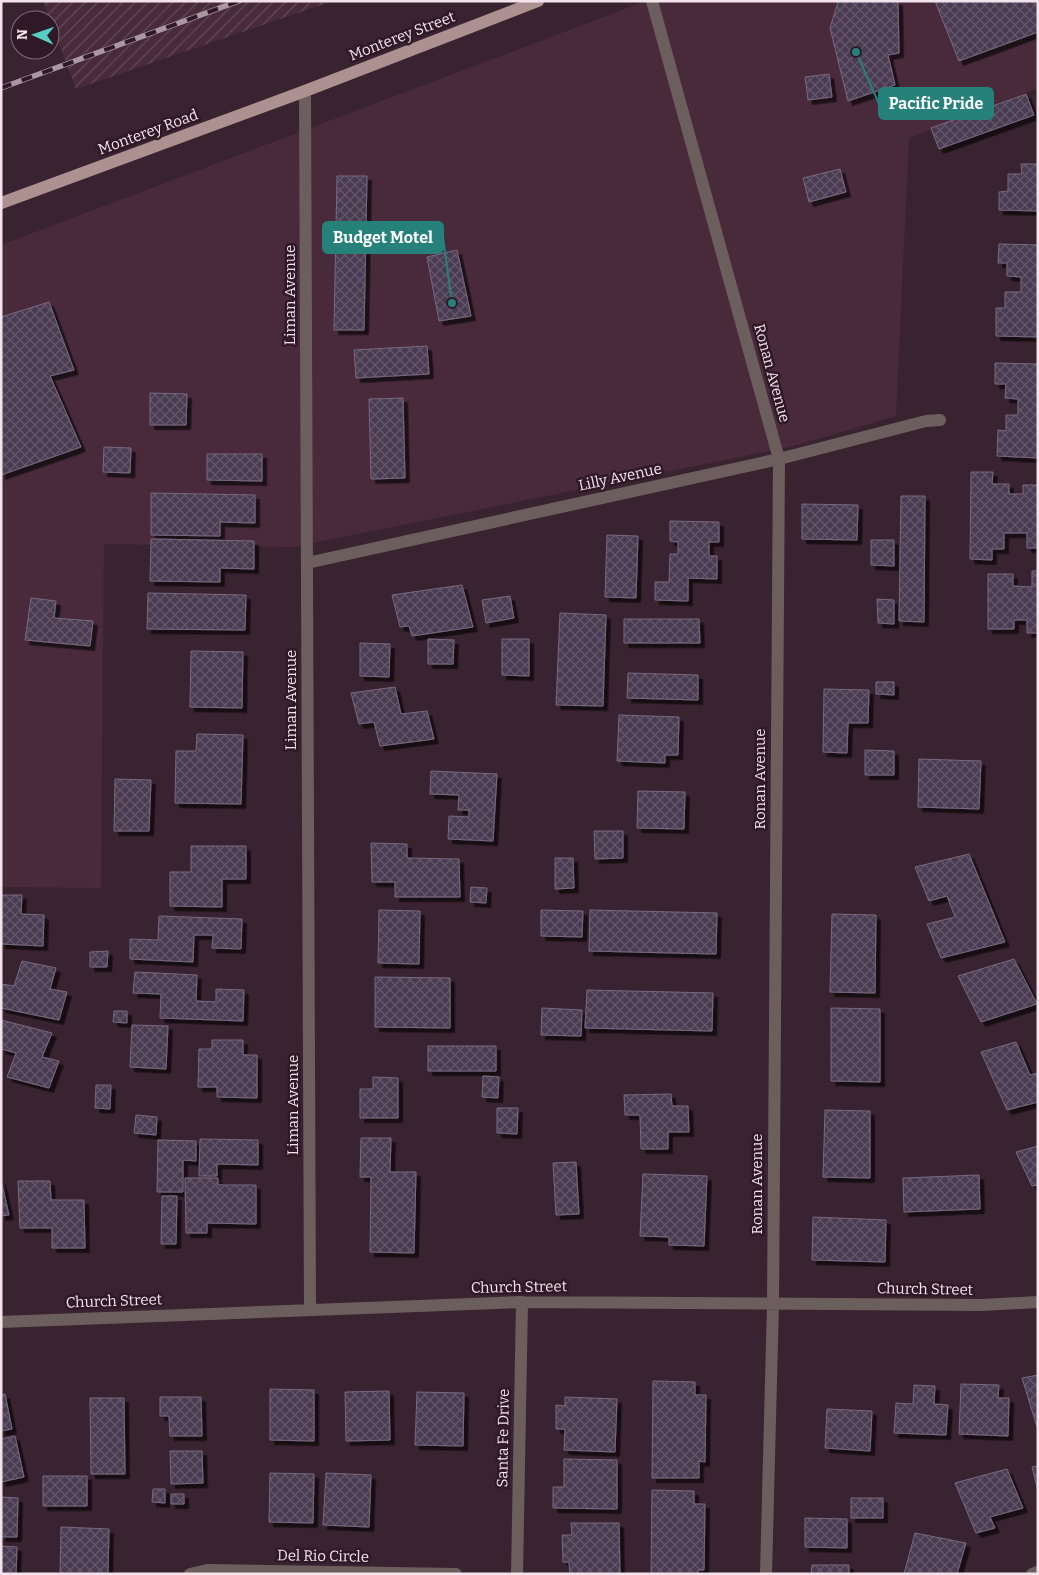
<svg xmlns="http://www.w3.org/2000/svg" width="1039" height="1575" font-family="Bitter,serif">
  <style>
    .built { fill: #482a3b }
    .industrial { fill: url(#industrial-furrows) }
    .building { fill: url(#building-cross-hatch); stroke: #786981; filter: url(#shadow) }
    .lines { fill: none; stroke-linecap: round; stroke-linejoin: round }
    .minor { stroke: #6d5e5e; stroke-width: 12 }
    .major { stroke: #ad9090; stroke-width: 12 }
    .rail-casing { stroke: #aa97a1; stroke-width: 5.5 }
    .rail { stroke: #301926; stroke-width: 4; stroke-dasharray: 11; stroke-linecap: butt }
    .labels { text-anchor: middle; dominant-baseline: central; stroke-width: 5; stroke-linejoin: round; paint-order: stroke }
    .street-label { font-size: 15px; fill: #f3e3eb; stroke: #301926 }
    .leader { fill: none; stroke: #26817a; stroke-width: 2 }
    .callout-dot { fill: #26817a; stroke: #301926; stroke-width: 2 }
    .callout { fill: #26817a; stroke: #26817a; stroke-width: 2 }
    .callout-label { font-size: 16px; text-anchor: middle; font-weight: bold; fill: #fff }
  </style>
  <defs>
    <pattern id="industrial-furrows" width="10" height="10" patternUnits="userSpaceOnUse" patternTransform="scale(1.25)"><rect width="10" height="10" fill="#482a3b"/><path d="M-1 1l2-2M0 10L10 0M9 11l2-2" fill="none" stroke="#634958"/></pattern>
    <pattern id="building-cross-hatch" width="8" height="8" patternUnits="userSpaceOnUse" patternTransform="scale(1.25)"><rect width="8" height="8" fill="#4a3b51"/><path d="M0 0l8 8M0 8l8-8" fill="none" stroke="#65576a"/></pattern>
    <filter id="shadow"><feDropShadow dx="4.5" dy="4.5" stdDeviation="0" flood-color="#0009"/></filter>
  </defs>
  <rect width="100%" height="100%" fill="#3a2330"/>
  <!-- built -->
  <path class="built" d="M646,1H1038V88L909,138L896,416L790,447L293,547L104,544L101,888L1,887V245Z"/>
  <!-- industrial -->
  <path class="industrial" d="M43,1H333L76,89Z"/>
  <!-- building -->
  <path class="building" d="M842,1H898L899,53L888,55L895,85L848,101L830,28L838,2Z
    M935,1H1038V32L959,61Z
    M829,74L832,97L808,100L805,77Z
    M1026,94L1034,115L939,149L931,128Z
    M1021,164H1038V211L999,210V192L1008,191V174H1022Z
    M840,169L846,192L809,202L803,178Z
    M337,176H367L364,330H334Z
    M999,244L1038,245V337L996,336V308H1005V292H1021V277L1007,276V263H998Z
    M457,250L471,316L439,321L427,257Z
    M49,302L74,370L50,376L81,447L1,475V317Z
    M427,346L429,374L356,378L354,350Z
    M995,363L1038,364V458L997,456L998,430L1006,431V415H1018V399L1005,398L1006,384H995Z
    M150,393L187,394L186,425H150Z
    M403,398L405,478L371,479L369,399Z
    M104,447L131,448L130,473L103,472Z
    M207,454H262V481L207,480Z
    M971,472H993L992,484H1009V494H1023V485H1038V548H1027V533H1004V549H992V560L970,559Z
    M151,493L255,495V523L220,522V536L151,535Z
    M901,496H925L924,622L899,621Z
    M802,504L858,505L857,540L802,539Z
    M670,521L719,522V542H709V556H717V579L688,578V601L655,600V582H669L670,554H678V542L670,541Z
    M607,535L638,536L636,598L605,597Z
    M151,539L254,541V569L220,568V582L150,581Z
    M871,540H894V566L871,565Z
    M1032,571H1038V633H1027V620H1014V629H988V574H1013V586L1032,587Z
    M462,585L473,627L412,636L409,626L400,627L392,595Z
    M148,593L246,595L245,630L147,629Z
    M510,596L514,618L486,623L482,600Z
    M31,598L56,601L54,618L93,621L90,646L25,640Z
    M877,599L894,600V624L878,623Z
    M560,613L606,615L603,706L556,705Z
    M624,619H699L700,643H624Z
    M428,639L454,640L453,664H428Z
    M502,639H529V676L502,675Z
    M360,643L390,644L389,677L360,676Z
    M191,651L243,652L242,708L190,707Z
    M628,673L698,675V700L627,698Z
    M876,682H894V695L876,694Z
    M395,687L401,714L427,711L434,739L380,746L374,722L359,724L351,693Z
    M824,689L869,690L868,723H848L847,753L823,752Z
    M619,715L679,717L678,755H665V763L617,761Z
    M197,734L243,735L241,804L175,803L176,751H196Z
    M865,750L894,751V775H865Z
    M919,759L981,761L979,809L918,807Z
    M431,771L497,774L493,841L448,839L449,816L469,817V810H458L459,795L430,794Z
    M115,779L151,780L149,831H114Z
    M638,791L685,792L684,829L637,828Z
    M594,831H623V858L595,859Z
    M371,843L407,844V858L459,859L460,897H395V882H372Z
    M191,846H246V879H222V907L170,906V872H191Z
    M969,854L1005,942L941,958L927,924L955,917L947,896L929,901L915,867Z
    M555,858H573L574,888L555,889Z
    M471,887L487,888L486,903L470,902Z
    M1,895H22L21,914L44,915L43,946L1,944Z
    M379,910L420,911L419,964L378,963Z
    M541,910L583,911L582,937L541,936Z
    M590,910L717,913L716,954L589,951Z
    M832,914L876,915L875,993L830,992Z
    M159,916L242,919L241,949L212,948L213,935H194L193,962L130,959V939L158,940Z
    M108,951L107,967H90V952Z
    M1014,959L1037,1004L981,1022L958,976Z
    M22,961L56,968L50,989L67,992L59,1020L1,1008V984L14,986Z
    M135,972L197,975L196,1001L216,1002V989L244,990L243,1021L160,1018L161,994L133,993Z
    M375,977L450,978V1028L375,1027Z
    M587,990L713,993L712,1031L585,1028Z
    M542,1008L582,1010L581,1036L541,1035Z
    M831,1008L880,1009V1082L831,1081Z
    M114,1011H127V1023L113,1022Z
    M1,1020L52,1033L42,1057L59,1061L49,1088L7,1077L16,1053L1,1049Z
    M132,1025L168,1026L166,1069L130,1067Z
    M212,1040H243V1055H257V1098L217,1097V1087H198L199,1049H212Z
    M1016,1042L1030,1075L1038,1073V1102L1007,1110L981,1052Z
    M428,1046H496V1071H428Z
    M483,1076L499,1077L498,1098L482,1097Z
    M373,1077L398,1078V1118H360V1089H373Z
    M96,1085H111L110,1109L95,1108Z
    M671,1094L672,1106H688L689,1132H668V1149H641L640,1115H625L624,1095Z
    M497,1108H518L517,1134L497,1133Z
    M825,1110L870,1111V1178L823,1177Z
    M136,1115L157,1117L156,1135L134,1133Z
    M361,1138H391L390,1172H416L414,1253L370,1252L371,1177H360Z
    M200,1139L258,1140V1165L217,1164V1176H199Z
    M158,1140L196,1141V1161L183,1160V1192H157Z
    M1038,1146V1185L1032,1186L1016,1152Z
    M576,1162L579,1214L556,1215L553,1163Z
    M643,1174L707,1176L704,1246L669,1245V1237L640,1236Z
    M979,1175L980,1209L904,1212L903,1178Z
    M185,1178H218V1185H256V1224L207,1223V1233H186Z
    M1,1180L9,1215L1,1216Z
    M18,1181H50L51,1200H84L85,1248H52V1228H20Z
    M162,1196H177L176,1244H161Z
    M813,1217L886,1220L885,1262L812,1260Z
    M1038,1375V1427H1037L1022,1378Z
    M653,1381L695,1382V1395H706L705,1462L699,1461V1478H652Z
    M961,1384L999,1385L998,1398H1009L1008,1436L959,1434Z
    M914,1385L935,1386L934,1404L948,1405L946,1435L894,1433L896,1403L913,1404Z
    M270,1389L314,1390V1441L270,1440Z
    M389,1391L390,1440L346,1441L345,1392Z
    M417,1392L464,1393L463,1446L415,1445Z
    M5,1394L12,1429L1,1431V1395Z
    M160,1397H201L202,1436H170L169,1416H160Z
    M565,1397L617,1399L615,1452L564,1450L565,1429H556V1405L565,1406Z
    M90,1398H124L125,1474H91Z
    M827,1409L872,1411L870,1451L825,1448Z
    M15,1436L24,1477L1,1482V1439Z
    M170,1451H202L203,1483L171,1484Z
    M564,1459L617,1460V1509L553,1508V1487H564Z
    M1038,1466V1491L1032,1467Z
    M1007,1469L1023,1508L990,1517L995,1528L976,1533L955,1483Z
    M270,1473L314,1474L313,1523L269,1522Z
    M326,1473L371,1475L369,1527L323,1525Z
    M43,1476H87V1506H43Z
    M153,1489H165V1503L152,1502Z
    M652,1490L694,1491V1504H705L704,1570H698V1574H651Z
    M171,1494H184V1504H171Z
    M1,1497L18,1498L17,1537H1Z
    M851,1498H883V1518H851Z
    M805,1518L847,1519V1548L805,1547Z
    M571,1523H619L620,1574H570L569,1562H563L562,1535H572Z
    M61,1527L109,1529L108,1574H60Z
    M915,1533L966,1543L957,1574H904Z
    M1,1546L17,1547L16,1574H1Z
    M812,1565H849V1574H811Z"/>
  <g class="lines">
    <!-- minor -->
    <path class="minor" d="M652,1L779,459L773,1303L766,1574
      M305,91L310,1309
      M307,563L779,459L926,421L940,420
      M1,1322L522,1302L982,1305L1038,1302
      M190,1574L207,1570L456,1574
      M517,1574L522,1302
      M1032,1574L1038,1572"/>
    <!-- major -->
    <path class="major" d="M1,203L305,91L538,1"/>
    <defs>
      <path id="rail" d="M1,88L239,1"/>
    </defs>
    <!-- rail casing -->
    <use href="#rail" class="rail-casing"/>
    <!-- rail -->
    <use href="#rail" class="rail"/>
  </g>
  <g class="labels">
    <!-- street labels -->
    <g class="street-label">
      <text transform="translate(402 36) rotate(-21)">Monterey Street</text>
      <text transform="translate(148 132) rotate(-20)">Monterey Road</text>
      <text transform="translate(290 295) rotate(-90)">Liman Avenue</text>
      <text transform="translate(772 373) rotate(75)">Ronan Avenue</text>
      <text transform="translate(620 477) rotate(-12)">Lilly Avenue</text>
      <text transform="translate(291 700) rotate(-90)">Liman Avenue</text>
      <text transform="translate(760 779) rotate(-90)">Ronan Avenue</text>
      <text transform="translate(293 1105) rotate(-90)">Liman Avenue</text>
      <text transform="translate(757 1184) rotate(-90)">Ronan Avenue</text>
      <text transform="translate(519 1287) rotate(-1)">Church Street</text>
      <text transform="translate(925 1289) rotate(1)">Church Street</text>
      <text transform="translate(114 1301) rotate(-2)">Church Street</text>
      <text transform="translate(503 1438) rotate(-89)">Santa Fe Drive</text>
      <text transform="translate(323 1556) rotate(1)">Del Rio Circle</text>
    </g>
  </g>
  <!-- callouts -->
  <path class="leader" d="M856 52L879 104M452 303L443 237"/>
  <g class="callout-dot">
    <circle cx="856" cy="52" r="5"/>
    <circle cx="452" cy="303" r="5"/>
  </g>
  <g class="callout">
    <rect x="879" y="88" width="114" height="31" rx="5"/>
    <rect x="323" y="222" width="120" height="31" rx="5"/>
  </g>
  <g class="callout-label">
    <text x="936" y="109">Pacific Pride</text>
    <text x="383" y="243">Budget Motel</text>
  </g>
  <!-- border -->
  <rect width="1039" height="1575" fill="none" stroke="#f3e3eb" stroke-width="5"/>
  <!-- north arrow -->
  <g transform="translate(35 35) rotate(272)"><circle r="24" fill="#301926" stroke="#7e6a75"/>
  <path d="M0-4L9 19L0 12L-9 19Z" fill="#57cec2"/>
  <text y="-8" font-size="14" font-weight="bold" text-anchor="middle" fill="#f3e3eb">N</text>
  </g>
</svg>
